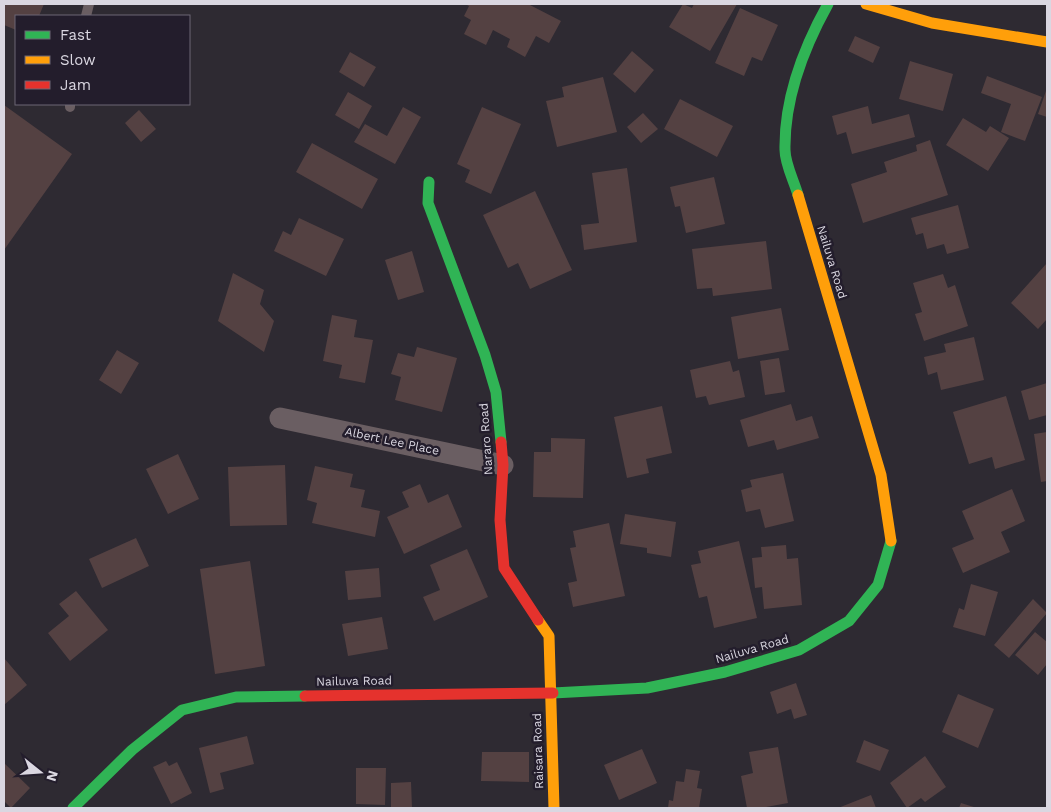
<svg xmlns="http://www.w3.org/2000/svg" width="1051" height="812" font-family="'Work Sans',sans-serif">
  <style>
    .building { fill: #544142 }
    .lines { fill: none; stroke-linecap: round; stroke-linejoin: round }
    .lane { stroke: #6a5e62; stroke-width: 10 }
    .street { stroke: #6a5e62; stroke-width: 21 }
    .fast { stroke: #30b455; stroke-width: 11 }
    .slow { stroke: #ff9f0a; stroke-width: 11 }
    .jam { stroke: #e5322d; stroke-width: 11 }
    .labels { text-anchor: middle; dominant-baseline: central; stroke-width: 5; stroke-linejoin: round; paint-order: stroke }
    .street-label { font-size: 12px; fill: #dad7e1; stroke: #231d2c }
  </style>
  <rect width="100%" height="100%" fill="#2e2a32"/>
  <!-- building -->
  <path class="building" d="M4,4H44L39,16H16V30L4,25Z
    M465,4H528L561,21L549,43L536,36L525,57L507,47L510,39L493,30L486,45L464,34L471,20L464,16L469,6Z
    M683,4L692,8L694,4H737L710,51L669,27Z
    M740,8L778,25L762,61L752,57L744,76L715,63Z
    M855,36L880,47L873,63L848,51Z
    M632,51L654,70L635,93L613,74Z
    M350,52L376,67L364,87L339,72Z
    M910,61L953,74L943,111L899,99Z
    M987,76L1042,97L1025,141L1001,132L1011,104L981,93Z
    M603,77L617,132L557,147L546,101L564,97L562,87Z
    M1047,88V117L1038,114Z
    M348,92L372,106L359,129L335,115Z
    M680,99L733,126L717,157L664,129Z
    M4,105L72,154L4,250Z
    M868,106L872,124L909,114L915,137L852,154L846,132L837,135L832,116Z
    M403,107L421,117L395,164L354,142L365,124L387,136Z
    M482,107L521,124L491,194L465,182L470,170L457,164Z
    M139,110L156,129L141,142L125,123Z
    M643,113L658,129L641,143L627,127Z
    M963,118L986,132L990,126L1009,138L988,171L946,145Z
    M930,140L948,195L863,223L851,184L887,172L884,162L917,151L916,145Z
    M312,143L378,179L362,209L296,172Z
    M627,168L637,242L584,250L581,225L599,223L592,173Z
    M714,177L725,224L686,233L680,206L675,207L670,187Z
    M535,191L572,270L530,289L518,263L508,268L483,215Z
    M958,205L969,248L947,254L944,244L927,249L923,233L916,235L911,218Z
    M299,218L344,239L326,276L274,251L283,231L291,235Z
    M766,241L772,289L713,296L712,288L697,289L692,249Z
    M412,251L424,292L398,300L385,260Z
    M1047,263V319L1038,329L1011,303Z
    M233,273L264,290L260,304L274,321L264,352L218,321Z
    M943,274L948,288L955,285L968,326L924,341L915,314L922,312L913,283Z
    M781,308L789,350L738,359L731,317Z
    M332,315L357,320L354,337L373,340L365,383L339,378L342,365L323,361Z
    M974,337L984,380L941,390L937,372L928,375L924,357L946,352L944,344Z
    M417,347L457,358L442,412L395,400L401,377L391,374L398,353L414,357Z
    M117,350L139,363L121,394L99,380Z
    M779,358L785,392L765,395L760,361Z
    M730,361L733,372L739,370L745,397L709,405L706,396L696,398L690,370Z
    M1047,383V415L1029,420L1021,391Z
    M1006,396L1025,460L995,469L992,457L969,464L953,412Z
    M791,404L796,421L812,416L819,438L777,450L774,440L748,447L740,420Z
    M662,406L672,453L646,459L649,473L627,478L614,417Z
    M1047,432V481L1041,482L1034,434Z
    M551,438L585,439L583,498L533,497L534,452H551Z
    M178,454L199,499L168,514L146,469Z
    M285,465L287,525L230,526L228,467Z
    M315,466L353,474L350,487L365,490L361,507L380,511L375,537L312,523L317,503L307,500Z
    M783,473L794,521L765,528L760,509L746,512L741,490L752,487L750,480Z
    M420,484L428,503L448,494L462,527L404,554L387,517L409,507L402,492Z
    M1012,489L1025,521L1001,532L1010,552L963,573L952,548L974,539L962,511Z
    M625,514L676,522L671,557L647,553V548L620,544Z
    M609,523L625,596L573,607L568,583L577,581L570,548L576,547L573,531Z
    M136,538L149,566L102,588L89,559Z
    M739,541L757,618L714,628L707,596L699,598L691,565L701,563L698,551Z
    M786,545L787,559L798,558L802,605L764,609L762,587L755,588L752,558L762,557L761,547Z
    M467,549L488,597L434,621L423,597L440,590L430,565Z
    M250,561L265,666L215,674L200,569Z
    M379,568L381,597L348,600L345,571Z
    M971,584L998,592L985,636L953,627L959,608L964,610Z
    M76,591L108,630L70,661L48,633L69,616L59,604Z
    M1033,599L1047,613L1009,658L994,645Z
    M382,617L388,649L348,656L342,624Z
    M1035,632L1047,642V664L1038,675L1015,655Z
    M4,658L27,685L4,705Z
    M796,683L807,715L794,719L791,709L777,714L770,692Z
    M958,694L994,709L978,748L942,732Z
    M247,736L254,764L220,773L224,789L210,793L199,748Z
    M864,740L889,750L880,771L856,762Z
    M778,747L788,803L760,808H747L741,776L753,773L749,752Z
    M642,749L657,783L619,800L604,765Z
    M482,752H529V782L481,781Z
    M925,756L946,787L925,802L921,798L907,808L890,783Z
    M166,761L169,766L177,762L192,793L171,804L153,767Z
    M4,763L30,788L11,808L4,801Z
    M356,768H386L385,805L356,804Z
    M686,769L700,771L697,788L702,789L699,808H668L669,800L673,801L676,781L684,782Z
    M411,782L412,808H391V783Z
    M871,795L876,808H838Z
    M961,803L977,808H959Z"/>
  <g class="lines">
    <!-- lane -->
    <path class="lane" d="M86,16L89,4
      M70,107V104"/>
    <!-- street -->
    <path class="street" d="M280,418L503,465"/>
    <!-- fast -->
    <path class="fast" d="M429,182L428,203L485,355L496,392L501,442
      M798,195C794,181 785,164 785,150C784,98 803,49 828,4
      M553,693L647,688L725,672L799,650L849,621L878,585L891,541
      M73,808L132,750L182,710L236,697L305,696"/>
    <!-- slow -->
    <path class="slow" d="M866,4L932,23L1047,42
      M798,195L881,475L891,541
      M538,620L549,636L554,808"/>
    <!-- jam -->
    <path class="jam" d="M501,442L503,465L500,520L504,568L538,620
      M305,696L553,693"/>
  </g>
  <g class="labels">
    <!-- street labels -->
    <g class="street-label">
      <text transform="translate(832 262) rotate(73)">Nailuva Road</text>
      <text transform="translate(486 439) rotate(-94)">Nararo Road</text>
      <text transform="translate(392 441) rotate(12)">Albert Lee Place</text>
      <text transform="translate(752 649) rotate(-16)">Nailuva Road</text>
      <text transform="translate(354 681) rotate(-1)">Nailuva Road</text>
      <text transform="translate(538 751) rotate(-92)">Raisara Road</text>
    </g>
  </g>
  <!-- border -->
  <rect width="1051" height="812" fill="none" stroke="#dad7e1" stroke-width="10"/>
  <!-- legend -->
  <rect x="15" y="15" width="175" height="90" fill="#231d2c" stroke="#6c6774"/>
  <rect x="25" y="31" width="25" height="8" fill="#30b455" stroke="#6c6774"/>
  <text x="60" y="40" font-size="15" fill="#dad7e1">Fast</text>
  <rect x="25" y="56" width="25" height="8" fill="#ff9f0a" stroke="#6c6774"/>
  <text x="60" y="65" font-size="15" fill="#dad7e1">Slow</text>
  <rect x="25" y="81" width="25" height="8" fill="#e5322d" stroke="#6c6774"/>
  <text x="60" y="90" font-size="15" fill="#dad7e1">Jam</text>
  <!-- north arrow -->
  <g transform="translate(40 772) rotate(107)" stroke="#231d2c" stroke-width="4" paint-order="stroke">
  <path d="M0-4L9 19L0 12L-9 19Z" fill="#dad7e1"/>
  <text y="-8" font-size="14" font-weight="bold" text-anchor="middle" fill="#dad7e1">N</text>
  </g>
</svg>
